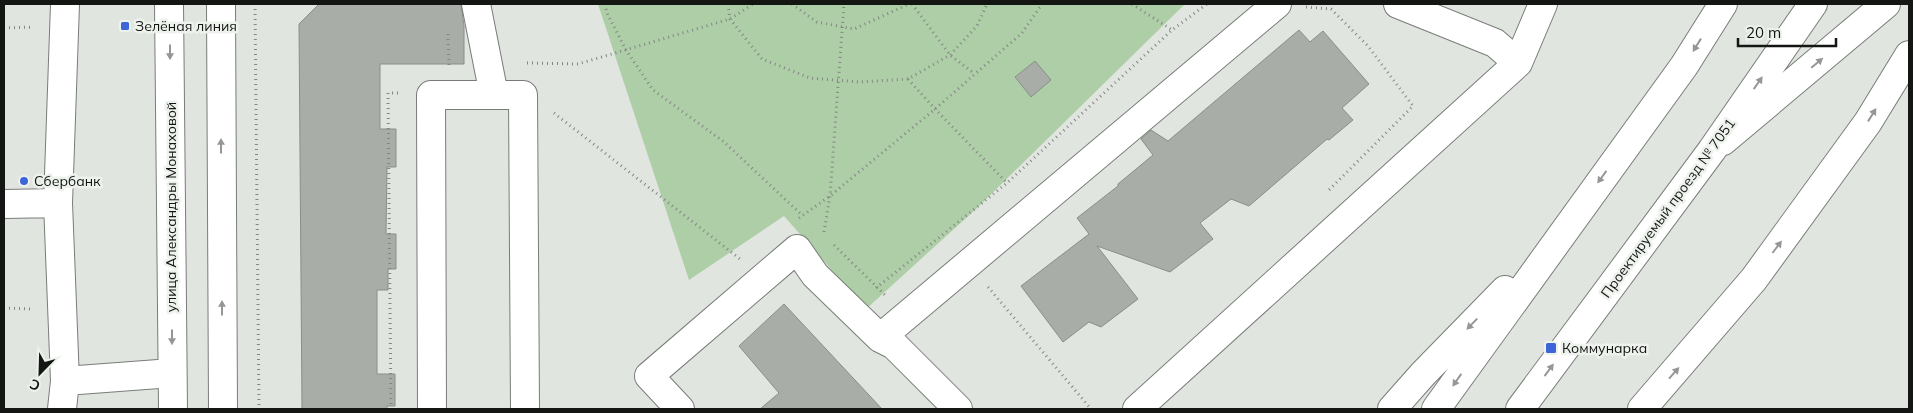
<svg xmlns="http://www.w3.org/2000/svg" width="1913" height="413" font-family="Mulish,sans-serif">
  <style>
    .green { fill: #aecea7 }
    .building { fill: #a9ada8; stroke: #8a8e89 }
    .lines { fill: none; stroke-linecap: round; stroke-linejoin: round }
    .minor-casing { stroke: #797d79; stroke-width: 30 }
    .major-casing { stroke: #797d79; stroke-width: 30 }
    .path { stroke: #838683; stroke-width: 3; stroke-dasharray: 1 4; stroke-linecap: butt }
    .minor { stroke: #fff; stroke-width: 28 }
    .major { stroke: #fff; stroke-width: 28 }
    .oneway { fill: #959695 }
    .poi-dot { fill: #3c66d7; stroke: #eef2ed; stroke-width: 2 }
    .labels { text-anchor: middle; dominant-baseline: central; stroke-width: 5; stroke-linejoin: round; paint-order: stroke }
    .poi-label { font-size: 14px; fill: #141614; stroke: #eef2ed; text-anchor: start }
    .street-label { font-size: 14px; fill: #141614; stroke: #eef2ed }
  </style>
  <rect width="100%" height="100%" fill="#e1e5e0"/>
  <!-- green -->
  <path class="green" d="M598,4H1185L976,209L866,309L784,216L689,280Z"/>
  <!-- building -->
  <path class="building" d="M319,4H461L464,26V64H380V129H396V167H387L386,234H396V269H388V290H377V374H395V406H387V409H302L299,24Z
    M1299,30L1310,42L1323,31L1369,84L1342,108L1353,120L1329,140L1327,139L1249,206L1231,199L1200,223L1213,239L1170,272L1097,246L1138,299L1101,327L1089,322L1063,342L1021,286L1089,234L1077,218L1118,186V184L1153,155L1141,139L1151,130L1168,141Z
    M1035,61L1051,80L1031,97L1015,77Z
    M784,304L882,409H760L779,393L739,346Z"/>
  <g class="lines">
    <defs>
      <path id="minor" d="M476,4L494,95
        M1398,4L1495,43L1518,63
        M1723,141L1886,4
        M4,204L58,203
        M880,338L894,345L958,409
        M65,381L172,373
        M62,409L65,381L58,203L65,4
        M432,409L431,95H523L525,409
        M680,409L649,376L797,249L815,275L880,338L1277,4
        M1137,409L1518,63L1543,4"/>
      <path id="major" d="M169,4L173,409
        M221,4L223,409
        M1392,409L1423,374L1505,290
        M1436,409L1684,66L1723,4
        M1520,409L1712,150L1813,4
        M1642,409L1754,279L1868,122L1909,55"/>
    </defs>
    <!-- minor casing -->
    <use href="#minor" class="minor-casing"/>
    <!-- major casing -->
    <use href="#major" class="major-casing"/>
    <!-- path -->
    <path class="path" d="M255,4L259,409
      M605,4L607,13L626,50L653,90L724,142L802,215
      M728,4L730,19L762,59L810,78L859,82L908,79L950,55L977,26L987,4
      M792,4L817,22L854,29L909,4
      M912,4L950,55L975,74
      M1132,4L1172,30
      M1306,7L1331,9L1368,46L1413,106L1328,191
      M4,28L34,27
      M448,34L449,66
      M527,63L578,64L730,19L753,4
      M908,79L935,109L1007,183
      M554,113L740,259
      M799,218L830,196L935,109L1022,33L1042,4
      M824,232L830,196L844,4
      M834,245L885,295
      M988,287L1091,409
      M876,288L1007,183L1172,30L1207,4
      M4,308L32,309
      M391,409L388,93H402"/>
    <!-- minor -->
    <use href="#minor" class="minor"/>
    <!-- major -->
    <use href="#major" class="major"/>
  </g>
  <!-- one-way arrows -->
  <defs><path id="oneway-solid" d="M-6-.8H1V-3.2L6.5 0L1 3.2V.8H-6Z" transform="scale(1.25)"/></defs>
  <g class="oneway">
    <use href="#oneway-solid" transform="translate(1697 45) rotate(122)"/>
    <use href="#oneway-solid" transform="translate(170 52) rotate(90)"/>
    <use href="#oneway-solid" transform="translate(1817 63) rotate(-40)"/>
    <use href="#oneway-solid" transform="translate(1758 83) rotate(-55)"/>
    <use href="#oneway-solid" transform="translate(1872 115) rotate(-58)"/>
    <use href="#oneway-solid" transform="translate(221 146) rotate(-90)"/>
    <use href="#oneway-solid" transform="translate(1602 177) rotate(126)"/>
    <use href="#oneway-solid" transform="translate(1777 247) rotate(-53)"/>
    <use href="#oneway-solid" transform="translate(222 308) rotate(-90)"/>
    <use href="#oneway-solid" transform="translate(1472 324) rotate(134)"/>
    <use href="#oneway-solid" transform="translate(172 337) rotate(90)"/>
    <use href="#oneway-solid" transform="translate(1549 370) rotate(-54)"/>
    <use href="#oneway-solid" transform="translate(1674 373) rotate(-48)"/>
    <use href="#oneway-solid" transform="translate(1457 380) rotate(125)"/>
  </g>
  <!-- markers -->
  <g class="poi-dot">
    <rect x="120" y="21" width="10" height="10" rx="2.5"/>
    <circle cx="24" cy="181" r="5"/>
    <rect x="1545" y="342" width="12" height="12" rx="2.5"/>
  </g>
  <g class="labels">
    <!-- poi labels -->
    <g class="poi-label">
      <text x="135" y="26">Зелёная линия</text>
      <text x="34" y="181">Сбербанк</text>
      <text x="1562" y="348">Коммунарка</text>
    </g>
    <!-- street labels -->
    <g class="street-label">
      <text transform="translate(171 207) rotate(-90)">улица Александры Монаховой</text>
      <text transform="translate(1668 208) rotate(-54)">Проектируемый проезд № 7051</text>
    </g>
  </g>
  <!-- border -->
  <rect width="1913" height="413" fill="none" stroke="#141614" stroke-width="10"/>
  <!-- north arrow -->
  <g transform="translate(40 373) rotate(203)" stroke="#eef2ed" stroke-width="4" paint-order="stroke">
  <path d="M0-4L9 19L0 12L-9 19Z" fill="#141614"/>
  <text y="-8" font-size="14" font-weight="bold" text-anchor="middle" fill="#141614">С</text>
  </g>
  <!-- scale -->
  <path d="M1738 38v8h98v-8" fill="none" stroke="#141614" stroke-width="2.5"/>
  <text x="1746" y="38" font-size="15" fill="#141614" stroke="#eef2ed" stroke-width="4" paint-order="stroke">20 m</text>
</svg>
